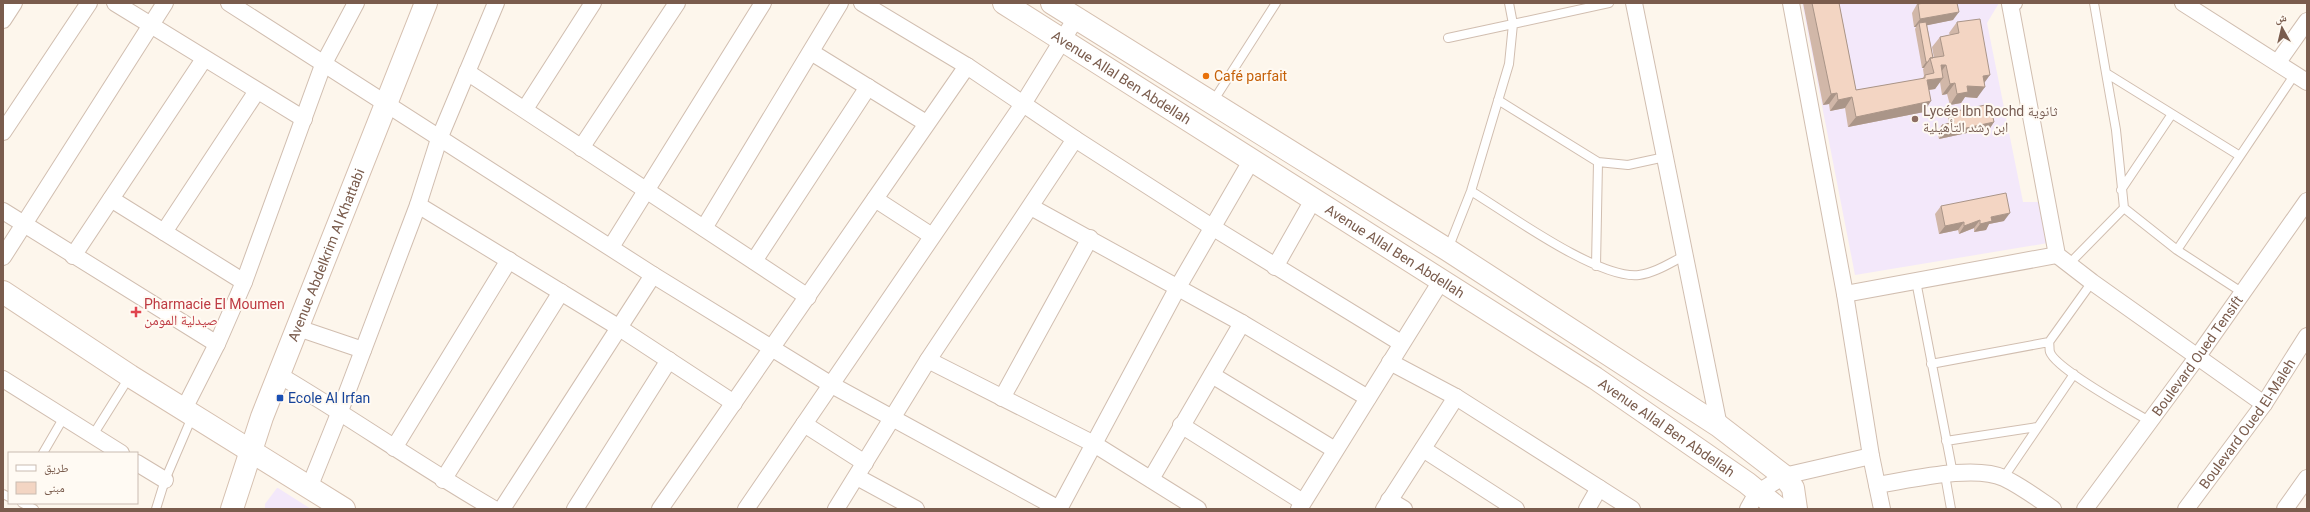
<svg xmlns="http://www.w3.org/2000/svg" width="2310" height="512" font-family="Roboto,'Noto Naskh Arabic',sans-serif">
  <style>
    .education { fill: #f3e8fa }
    .lines { fill: none; stroke-linecap: round; stroke-linejoin: round }
    .lane-casing { stroke: #d1beb0; stroke-width: 10 }
    .street-casing { stroke: #d1beb0; stroke-width: 18 }
    .secondary-casing { stroke: #d6c0b0; stroke-width: 24 }
    .lane { stroke: #fff; stroke-width: 8 }
    .street { stroke: #fff; stroke-width: 16 }
    .secondary { stroke: #fff; stroke-width: 22 }
    .wall { fill: #d1b7a8 }
    .shaded-wall { fill: #aa9588 }
    .building { fill: #f3d5c3; stroke: #aa9588 }
    .food-dot { fill: #e8710a; stroke: #fffaf3; stroke-width: 1.5 }
    .education-dot { fill: #8d6e63; stroke: #fffaf3; stroke-width: 1.5 }
    .health-dot { fill: #e0444e; stroke: #fffaf3; stroke-width: 1.5 }
    .transit-dot { fill: #1a4fb4; stroke: #fffaf3; stroke-width: 1.5 }
    .labels { text-anchor: middle; dominant-baseline: central; stroke-width: 4; stroke-linejoin: round; paint-order: stroke }
    .food-label { font-size: 14px; fill: #c56008; stroke: #fffaf3; text-anchor: start }
    .street-label { font-size: 14px; fill: #7a5c4d; stroke: #fffaf3 }
    .education-label { font-size: 14px; fill: #785e54; stroke: #fffaf3; text-anchor: start }
    .health-label { font-size: 14px; fill: #be3a42; stroke: #fffaf3; text-anchor: start }
    .transit-label { font-size: 14px; fill: #164399; stroke: #fffaf3; text-anchor: start }
  </style>
  <rect width="100%" height="100%" fill="#fdf6ec"/>
  <!-- education -->
  <path class="education" d="M1802,3H1999L1987,23L2023,202H2041L2048,243L1855,275Z
    M277,488H278L311,509H265V504Z"/>
  <g class="lines">
    <defs>
      <path id="lane" d="M2094,3L2106,73L2240,156
        M1448,38L1513,24L1509,3
        M2106,73L2116,130L2124,208L2177,250L2243,293
        M1498,100L1598,162L1628,165L1665,157
        M1212,103L1276,3
        M2121,190L2172,114
        M1471,191C1507,213 1599,280 1639,275C1655,273 1670,263 1684,256
        M1448,249L1471,191L1509,64L1513,24L1609,3
        M2177,250L2295,74
        M2069,264L2124,208
        M1596,266L1598,162
        M1916,281L1953,474
        M2049,342C2050,345 2049,349 2050,352C2056,369 2131,410 2149,421
        M1931,364L2049,342L2092,282
        M93,435L130,376
        M1946,441L2037,427
        M43,453L64,417
        M1945,475L1951,509
        M2004,477L2074,374
        M3,494L9,497
        M22,503L34,509
        M156,509L165,480L192,417"/>
      <g id="street">
        <path d="M115,3L304,119"/>
        <path d="M229,3L653,275L830,384L1059,509"/>
        <path d="M862,3L967,66L1075,139L1212,227L1401,343"/>
        <path d="M1634,3L1719,426"/>
        <path d="M1791,3L1845,294L1871,456L1882,509"/>
        <path d="M2014,3L2010,4L2057,255L2092,282L2264,404"/>
        <path d="M2183,3L2307,82"/>
        <path d="M3,20L14,3"/>
        <path d="M811,52L926,123"/>
        <path d="M2278,62L2307,21"/>
        <path d="M467,72L808,297"/>
        <path d="M525,109L593,3"/>
        <path d="M3,132L89,3"/>
        <path d="M581,148L677,3"/>
        <path d="M111,199L244,282"/>
        <path d="M875,199L932,236"/>
        <path d="M418,205L618,327L734,403"/>
        <path d="M1031,207L1242,323L1368,398"/>
        <path d="M3,211L217,344"/>
        <path d="M704,228L840,3"/>
        <path d="M164,232L257,91"/>
        <path d="M611,247L763,3"/>
        <path d="M73,256L204,59"/>
        <path d="M3,257L165,3"/>
        <path d="M754,261L868,87"/>
        <path d="M1275,267L1313,200"/>
        <path d="M1845,294L2057,255"/>
        <path d="M298,328L363,350"/>
        <path d="M928,360L1094,444L1198,509"/>
        <path d="M1390,362L1456,397L1632,509"/>
        <path d="M279,375C352,418 421,467 494,509"/>
        <path d="M1212,375L1335,450"/>
        <path d="M3,379L121,453"/>
        <path d="M1002,398L1090,238"/>
        <path d="M184,409L217,344L244,282L323,65L356,3"/>
        <path d="M804,424L865,463"/>
        <path d="M1181,425L1303,502"/>
        <path d="M394,448L509,260"/>
        <path d="M1423,449L1516,509"/>
        <path d="M137,463L165,480"/>
        <path d="M857,477L916,509"/>
        <path d="M1151,479L1242,323"/>
        <path d="M443,480L561,292"/>
        <path d="M1877,485C1910,480 1974,464 2004,478C2021,486 2037,498 2053,509"/>
        <path d="M309,488L340,411L418,205L439,139L496,3"/>
        <path d="M1389,500L1404,509"/>
        <path d="M502,509L653,275"/>
        <path d="M575,509L669,360"/>
        <path d="M660,509L967,66"/>
        <path d="M746,509L1023,104L1076,18"/>
        <path d="M836,509L928,360L1075,139"/>
        <path d="M1059,509L1178,287L1251,161"/>
        <path d="M1299,509L1441,281"/>
        <path d="M1384,509L1456,397"/>
        <path d="M1587,509L1599,488"/>
        <path d="M1748,509L1757,493L1784,476L1871,456"/>
        <path id="s1" d="M2085,509L2198,356L2307,201"/>
        <path id="s2" d="M2186,509L2264,404L2307,336"/>
        <path d="M2285,509L2307,478"/>
      </g>
      <g id="secondary">
        <path id="s3" d="M1004,3L1595,378L1747,483L1779,509"/>
        <path d="M1052,3L1448,250L1719,426L1784,476L1793,488L1796,509"/>
        <path d="M3,292L130,376L344,509"/>
        <path id="s4" d="M232,509L262,417L426,3"/>
      </g>
    </defs>
    <!-- lane casing -->
    <use href="#lane" class="lane-casing"/>
    <!-- street casing -->
    <use href="#street" class="street-casing"/>
    <!-- secondary casing -->
    <use href="#secondary" class="secondary-casing"/>
    <!-- lane -->
    <use href="#lane" class="lane"/>
    <!-- street -->
    <use href="#street" class="street"/>
    <!-- secondary -->
    <use href="#secondary" class="secondary"/>
  </g>
  <!-- wall -->
  <path class="wall" d="M1803,3H1839L1856,90L1922,79L1924,76L1923,69L1924,68H1922L1915,29L1916,27H1914L1912,13L1917,4V3H1957L1953,20L1927,25L1933,58H1934L1932,47L1940,37L1950,35L1949,33L1957,22L1984,83L1977,98L1965,97L1961,103L1950,105L1947,94L1942,95L1940,82L1935,89L1929,90L1924,112L1848,127L1845,108L1830,111L1829,104L1823,105Z
    M1952,112L1994,122L1990,128L1939,139L1937,131L1942,125L1949,123L1948,118Z
    M1941,206L2004,221L1989,224L1986,230L1974,232V228L1959,234L1958,230L1939,234L1935,214Z"/>
  <!-- shaded-wall -->
  <path class="shaded-wall" d="M1959,12L1953,20L1919,27V23L1916,27H1914L1920,19Z
    M1926,62H1928L1924,68H1922Z
    M1941,65H1946L1938,76Z
    M1990,75L1982,86L1985,87L1977,98L1965,97L1961,103L1950,105L1957,94L1983,76Z
    M1943,78L1935,89L1920,91L1927,80Z
    M1955,83L1947,94L1942,95L1950,84Z
    M1837,93L1829,104L1823,105L1831,94Z
    M1852,97L1845,108L1830,111L1838,100Z
    M1931,101L1924,112L1848,127L1856,117Z
    M1994,122L1990,128L1939,139L1943,133Z
    M2010,213L2004,221L1989,224L1986,230L1974,232L1980,224L1991,217Z
    M1980,220L1974,228L1959,234L1964,226Z
    M1964,222L1958,230L1939,234L1945,226Z"/>
  <!-- building -->
  <path class="building" d="M1812,3H1839L1856,90L1925,78V75L1934,73L1930,58L1944,56L1940,37L1959,33L1957,22L1980,19L1990,75L1983,76L1985,87L1967,86L1968,92L1957,94L1955,83L1950,84L1946,65H1941L1943,78L1927,80L1931,101L1856,117L1852,97L1838,100L1837,93L1831,94Z
    M1924,3H1957L1959,12L1920,19L1918,4Z
    M1926,22L1933,58H1930L1928,62H1926L1919,23Z
    M1990,104L1994,122L1943,133L1942,125L1954,122L1952,112Z
    M2006,193L2010,213L1991,217L1992,221L1980,224V220L1964,226V222L1945,226L1941,206Z"/>
  <!-- markers -->
  <circle class="food-dot" cx="1206" cy="76" r="4"/>
  <circle class="education-dot" cx="1915" cy="119" r="4"/>
  <path class="health-dot" d="M134 306h4v4h4v4h-4v4h-4v-4h-4v-4h4z"/>
  <rect class="transit-dot" x="276" y="394" width="8" height="8" rx="2"/>
  <g class="labels">
    <!-- food labels -->
    <g class="food-label">
      <text x="1214" y="76">Café parfait</text>
    </g>
    <!-- street labels -->
    <g class="street-label">
      <text stroke="none"><textPath href="#s3" startOffset="139">Avenue Allal Ben Abdellah</textPath></text>
      <text stroke="none"><textPath href="#s3" startOffset="463">Avenue Allal Ben Abdellah</textPath></text>
      <text stroke="none"><textPath href="#s4" startOffset="271">Avenue Abdelkrim Al Khattabi</textPath></text>
      <text stroke="none"><textPath href="#s1" startOffset="190">Boulevard Oued Tensift</textPath></text>
      <text stroke="none"><textPath href="#s2" startOffset="105">Boulevard Oued El-Maleh</textPath></text>
      <text stroke="none"><textPath href="#s3" startOffset="787">Avenue Allal Ben Abdellah</textPath></text>
    </g>
    <!-- education labels -->
    <g class="education-label">
      <text x="1923" y="111">Lycée Ibn Rochd ثانوية<tspan x="1923" dy="16">ابن رشد التأهيلية</tspan></text>
    </g>
    <!-- health labels -->
    <g class="health-label">
      <text x="144" y="304">Pharmacie El Moumen<tspan x="144" dy="16">صيدلية المومن</tspan></text>
    </g>
    <!-- transit labels -->
    <g class="transit-label">
      <text x="288" y="398">Ecole Al Irfan</text>
    </g>
  </g>
  <!-- border -->
  <rect width="2310" height="512" fill="none" stroke="#7a5c4d" stroke-width="8"/>
  <!-- legend -->
  <rect x="8" y="452" width="130" height="52" fill="#fffaf3" stroke="#cabbb1"/>
  <rect x="16" y="465" width="20" height="6" fill="#ffffff" stroke="#cabbb1"/>
  <text x="44" y="472" font-size="12" fill="#7a5c4d">طريق</text>
  <rect x="16" y="482" width="20" height="12" fill="#f3d5c3" stroke="#cabbb1"/>
  <text x="44" y="492" font-size="12" fill="#7a5c4d">مبنى</text>
  <!-- north arrow -->
  <g transform="translate(2282 28) rotate(352)" stroke="#fffaf3" stroke-width="3" paint-order="stroke">
  <path d="M0-3L7 15L0 10L-7 15Z" fill="#7a5c4d"/>
  <text y="-6" font-size="11" font-weight="bold" text-anchor="middle" fill="#7a5c4d">ش</text>
  </g>
</svg>
